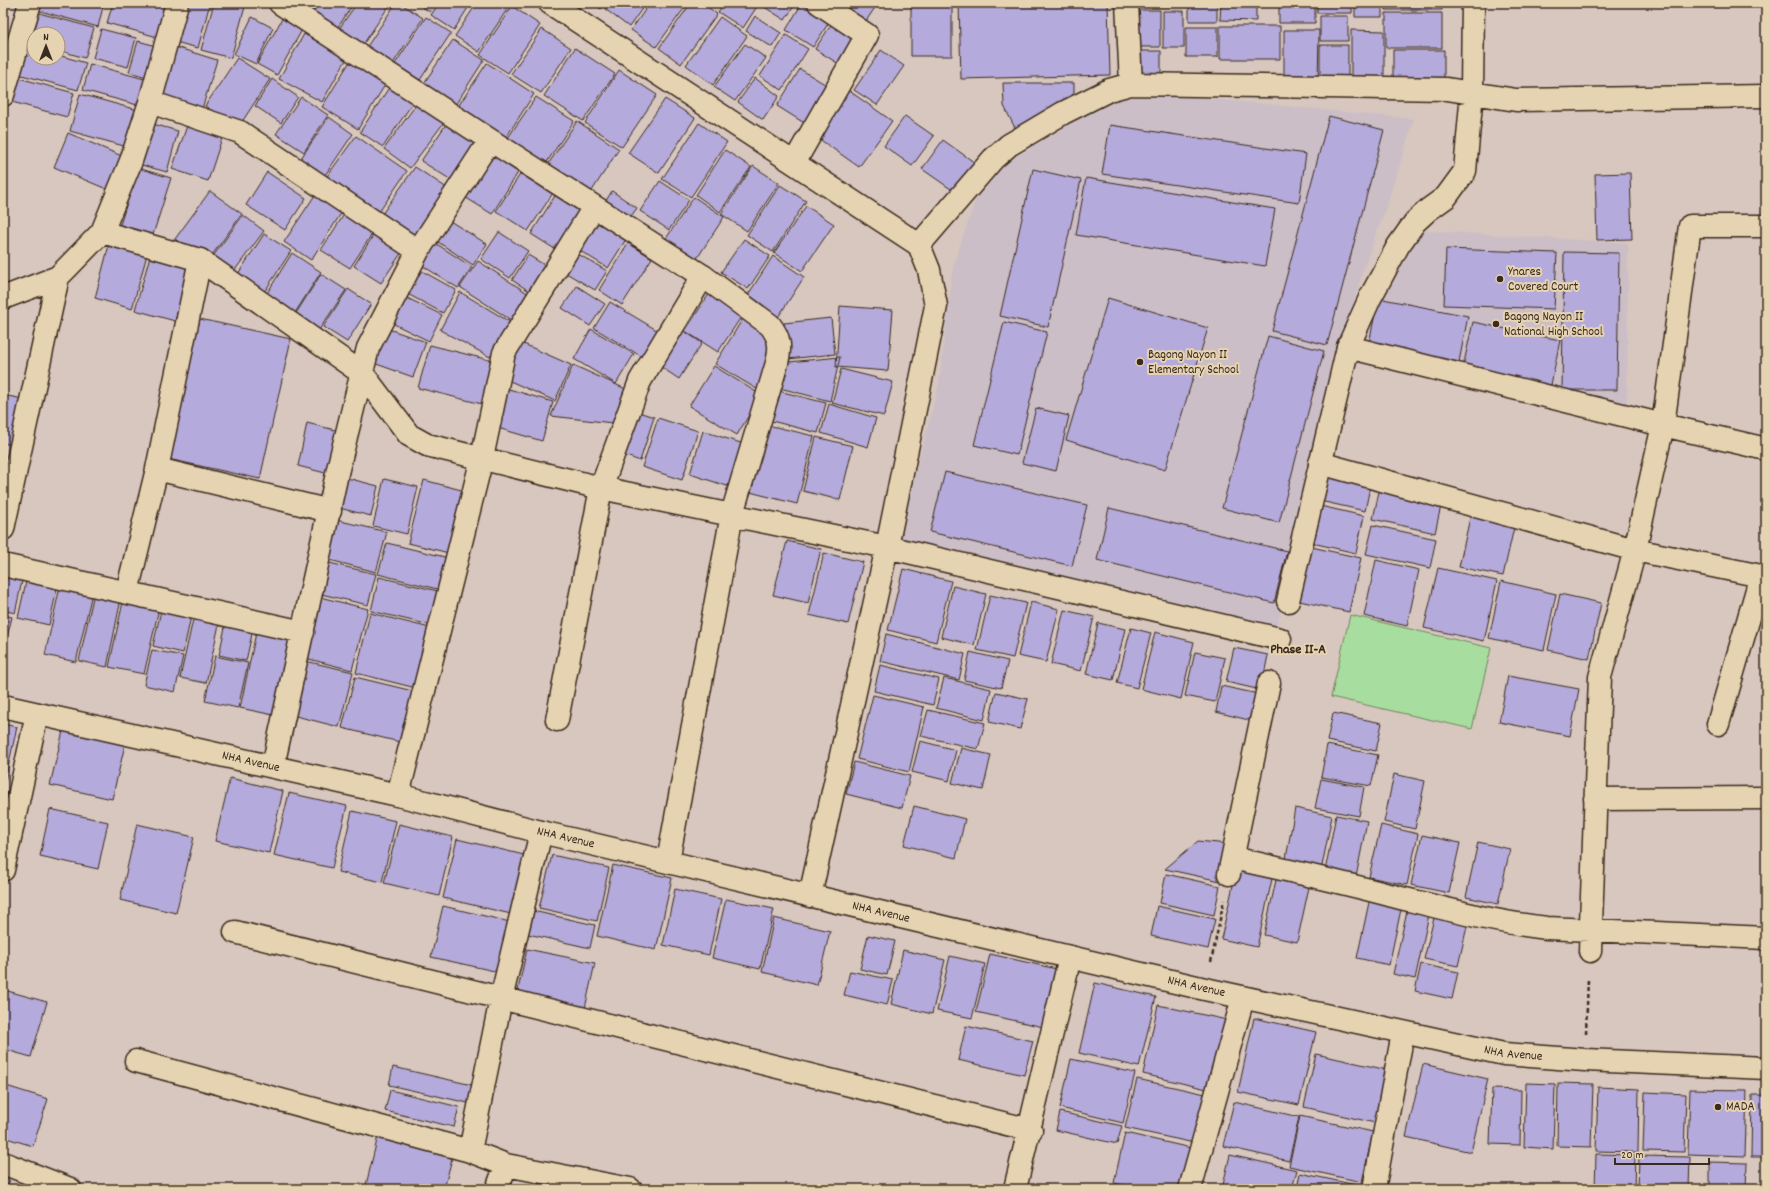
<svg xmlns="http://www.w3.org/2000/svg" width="1769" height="1192" font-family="Dekko,sans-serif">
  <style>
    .built { fill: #ccbec7 }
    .green { fill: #a8dda0; stroke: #72845f }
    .building { fill: #b4aadb; stroke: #3b2a1e }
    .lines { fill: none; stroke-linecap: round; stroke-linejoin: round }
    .pedestrian-casing { stroke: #3b2a1e; stroke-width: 25 }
    .minor-casing { stroke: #3b2a1e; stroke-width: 25 }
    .tertiary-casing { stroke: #3b2a1e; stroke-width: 25 }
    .path { stroke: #3b2a1e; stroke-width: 2.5; stroke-dasharray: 4 3; stroke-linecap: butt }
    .pedestrian { stroke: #e6d3b1; stroke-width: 22 }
    .minor { stroke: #e6d3b1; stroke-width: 22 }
    .tertiary { stroke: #e6d3b1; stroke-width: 22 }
    .poi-dot { fill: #3b2a1e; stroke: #e6d3b1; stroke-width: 1.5 }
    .labels { text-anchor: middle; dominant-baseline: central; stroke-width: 4; stroke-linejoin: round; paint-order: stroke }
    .poi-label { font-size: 13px; fill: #3b2a1e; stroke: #e6d3b1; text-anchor: start }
    .street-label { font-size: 13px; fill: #3b2a1e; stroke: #e6d3b1 }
    .neighbourhood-label { font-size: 14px; font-weight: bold; fill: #3b2a1e; stroke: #e6d3b1 }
  </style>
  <rect width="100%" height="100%" fill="#d7c7be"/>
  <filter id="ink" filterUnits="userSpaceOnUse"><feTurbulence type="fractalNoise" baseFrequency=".025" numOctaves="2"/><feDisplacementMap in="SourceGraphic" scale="8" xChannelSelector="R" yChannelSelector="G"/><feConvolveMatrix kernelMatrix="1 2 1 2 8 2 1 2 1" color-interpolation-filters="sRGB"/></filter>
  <g filter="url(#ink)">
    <!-- built -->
    <path class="built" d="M1124,90L1414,119L1387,205L1364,267L1352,308L1276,631L897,544L939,383L953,266L983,177Z
      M1415,230L1628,243L1627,409L1354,346Z"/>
    <!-- green -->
    <path class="green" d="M1350,615L1491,648L1472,729L1331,697Z"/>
    <!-- building -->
    <path class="building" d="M42,3H104L98,27L40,11Z
      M113,3H171L161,38L107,23Z
      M179,3H210L198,48L168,40Z
      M214,3H246L231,58L201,50Z
      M294,3H316L310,13Z
      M319,3H354L334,33L310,17Z
      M357,3H391L360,49L336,33Z
      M396,3H400L423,18L390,68L364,51Z
      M416,3H436L430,12Z
      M439,3H471L454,30L431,15Z
      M477,3H508L510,5L479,52L455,36Z
      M592,3H605L601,9Z
      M609,3H646L629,27L605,9Z
      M650,3H688L656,47L631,30Z
      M691,3H702L717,14L681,64L659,48Z
      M724,3H754L758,5L743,28L718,12Z
      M758,3H796L785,20Z
      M802,3H813L833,16L813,47L786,30Z
      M838,3H878L866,21Z
      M911,3H952V56H911Z
      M959,3H1108L1110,75L961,79Z
      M1133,3H1187V6H1133Z
      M1189,3H1217V21H1189Z
      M1221,3H1256V21L1220,20Z
      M1279,3H1315V23H1279Z
      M1317,3H1352V13H1317Z
      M1355,3H1382V17H1355Z
      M1386,3H1442V10H1386Z
      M512,6L540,25L508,73L480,55Z
      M1133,10H1160V47H1133Z
      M1163,11H1184V48H1163Z
      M39,13L94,28L85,58L58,50V34H34V43H31Z
      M1386,13H1442V48H1386Z
      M755,16L781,33L772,47L746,31Z
      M1320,16H1348V41H1320Z
      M252,17L273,28L256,64L234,54Z
      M283,17L303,28L277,75L257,64Z
      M426,17L451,33L420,80L395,64Z
      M720,17L747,36L713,85L686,65Z
      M835,19L861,35L842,66L815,49Z
      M1220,26H1280V59H1220Z
      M1186,27H1218V57H1186Z
      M101,29L136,38L128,67L93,58Z
      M542,29L571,48L541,93L511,74Z
      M1284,30H1319L1318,85H1284Z
      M1351,30L1384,31V88H1351Z
      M304,34L347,58L322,102L279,79Z
      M786,35L808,49L782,90L760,76Z
      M453,40L484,60L452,110L420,89Z
      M138,41L164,48L154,79L129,72Z
      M745,44L766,58L735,101L714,87Z
      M169,45L217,60L202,109L154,94Z
      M1320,45H1348V86H1320Z
      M26,46L34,48V58H58V55L86,63L78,90L18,74Z
      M575,48L615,74L583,121L544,96Z
      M881,50L904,66L877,105L854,90Z
      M1393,50H1444V84H1393Z
      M1133,51H1161V79H1133Z
      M237,58L270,79L238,128L205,106Z
      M352,58L388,80L358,129L322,107Z
      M487,63L534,94L503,142L455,111Z
      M90,64L148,80L141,106L83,90Z
      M800,69L833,89L809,126L777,106Z
      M619,70L657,95L622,147L585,123Z
      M19,78L74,93L67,117L12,102Z
      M755,78L779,96L763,120L738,102Z
      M272,79L298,97L281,123L255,106Z
      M392,83L416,98L383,147L360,132Z
      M1003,83H1074V105L1018,134L1004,106Z
      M848,90L892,121L859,167L815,136Z
      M80,94L141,111L131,148L70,131Z
      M301,97L328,115L304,152L276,134Z
      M536,97L574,121L543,168L505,142Z
      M665,99L695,118L659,173L628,153Z
      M418,102L445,121L410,168L384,149Z
      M905,116L934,136L912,166L884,146Z
      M1329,116L1384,130L1327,345L1272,331Z
      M329,117L353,134L323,178L299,161Z
      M189,120L224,132L208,181L172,169Z
      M449,120L483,142L456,183L421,161Z
      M577,121L619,149L588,197L545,169Z
      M146,122L178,131L167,172L134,163Z
      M699,123L727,142L691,197L662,179Z
      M1110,125L1306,154L1299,203L1102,174Z
      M68,133L124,157L109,190L54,167Z
      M356,136L407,171L377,215L325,179Z
      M943,140L978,165L958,194L922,169Z
      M491,146L522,166L492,214L460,194Z
      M725,150L751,167L720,212L696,195Z
      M753,166L779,183L747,231L721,214Z
      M415,167L453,192L420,240L382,214Z
      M525,167L557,187L528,231L496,211Z
      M138,168L171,178L152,238L119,228Z
      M1033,169L1081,180L1048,327L1000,316Z
      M267,172L306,198L285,230L246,205Z
      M1630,173L1632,239L1597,240L1595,174Z
      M1086,178L1275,209L1265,266L1076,235Z
      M660,181L689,200L669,230L640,211Z
      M780,185L806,201L773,252L747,235Z
      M210,191L242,214L207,262L175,239Z
      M558,191L586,209L558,251L531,234Z
      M612,191L637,208L626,223L602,207Z
      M315,195L342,212L311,260L284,242Z
      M694,197L724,217L696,260L665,240Z
      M806,206L834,224L802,271L774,253Z
      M347,210L376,228L350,268L321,250Z
      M593,214L628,236L608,268L572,246Z
      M243,215L264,231L232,274L211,259Z
      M445,218L487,244L473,265L432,238Z
      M376,231L404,249L381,283L354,266Z
      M499,232L528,251L510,278L481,259Z
      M264,234L291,251L263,294L236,277Z
      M429,239L472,267L458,288L415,261Z
      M744,239L770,256L748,289L721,272Z
      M110,241L148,251L132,309L95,298Z
      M628,243L652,258L622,305L599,290Z
      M1446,249L1557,253L1554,309L1444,305Z
      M573,251L607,271L595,290L561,270Z
      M1564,252L1619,253L1617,390H1562Z
      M292,253L321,272L293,316L264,298Z
      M528,255L551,269L534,294L512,280Z
      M150,256L190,266L175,321L135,310Z
      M773,256L804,277L775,322L744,301Z
      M478,261L535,298L517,324L460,287Z
      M415,267L456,290L443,313L402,291Z
      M321,274L346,290L317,333L293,318Z
      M577,286L605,304L590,326L562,308Z
      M348,289L371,304L347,342L323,327Z
      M711,291L745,311L718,352L685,331Z
      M460,292L510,322L490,357L440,330Z
      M405,297L442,315L429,341L392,323Z
      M1108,298L1208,328L1165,470L1066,440Z
      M1378,298L1468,316L1459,362L1369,344Z
      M610,302L665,335L649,361L594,328Z
      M840,306L893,310L888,371L836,367Z
      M745,315L767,332L768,349L760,391L715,364Z
      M831,318L835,354L788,359L784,323Z
      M200,319L291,339L260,479L168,459Z
      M1004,322L1047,332L1017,455L974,445Z
      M1473,322L1560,340L1551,385L1463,367Z
      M380,326L426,342L413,377L368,361Z
      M678,327L702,343L679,379L655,363Z
      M591,329L634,354L616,384L574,359Z
      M1268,336L1324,351L1279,523L1222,508Z
      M517,341L571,365L555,401L501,377Z
      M430,345L497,362L486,405L418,388Z
      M840,357L830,401L772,386L778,363Z
      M573,365L628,390L613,423L551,416Z
      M714,366L761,395L737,435L689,406Z
      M841,369L893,382L884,416L832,403Z
      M502,387L553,402L542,441L491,426Z
      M771,389L826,403L818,433L764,419Z
      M3,395L23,399L12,445L3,443Z
      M829,404L876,418L868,447L821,433Z
      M1036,408L1069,416L1056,471L1022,463Z
      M632,410L654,417L640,461L618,453Z
      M658,418L698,431L682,480L642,467Z
      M307,423L343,432L333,475L298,466Z
      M759,423L814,436L797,504L742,490Z
      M703,431L747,445L733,488L690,474Z
      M816,437L853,446L840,500L803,491Z
      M945,472L1087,505L1072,566L930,532Z
      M1326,473L1371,482L1365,511L1320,501Z
      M347,478L378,486L371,516L339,508Z
      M384,479L418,487L407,534L373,526Z
      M424,480L465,491L449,553L408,543Z
      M1380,487L1442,501L1435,533L1373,519Z
      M1316,505L1364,516L1356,553L1308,542Z
      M1109,508L1287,551L1274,603L1097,560Z
      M1471,513L1515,523L1503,576L1459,567Z
      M332,519L387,532L376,572L322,558Z
      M1373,525L1436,539L1430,568L1366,554Z
      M787,541L821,549L808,603L773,595Z
      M387,543L449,558L441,590L378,574Z
      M1307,546L1361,558L1349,612L1295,600Z
      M824,553L863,562L848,624L809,615Z
      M1376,560L1419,570L1407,626L1364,616Z
      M325,562L376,574L368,605L317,593Z
      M3,568L24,572L15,613L3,610Z
      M1438,568L1497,581L1484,641L1424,628Z
      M903,569L951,581L936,642L888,630Z
      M27,577L58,584L49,625L18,618Z
      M379,577L442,592L434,626L371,611Z
      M1501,581L1556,594L1544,650L1489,638Z
      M61,582L93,589L76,662L45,655Z
      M953,586L986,594L974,645L941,637Z
      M94,593L121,599L107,667L79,661Z
      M1560,594L1601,603L1589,659L1548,650Z
      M990,595L1026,603L1013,658L977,650Z
      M316,596L368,609L352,670L301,657Z
      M124,597L160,604L144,674L109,667Z
      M1031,602L1059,609L1046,662L1018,656Z
      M162,606L192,612L183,653L153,646Z
      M1064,610L1094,617L1081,671L1051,664Z
      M370,613L434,629L420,689L356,673Z
      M3,615L12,617L4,650H3Z
      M194,615L220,620L206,683L180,678Z
      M227,618L254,625L246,661L219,655Z
      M1098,623L1125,629L1113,680L1086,674Z
      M257,628L301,638L283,717L240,708Z
      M1131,628L1151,633L1137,688L1117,683Z
      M1155,632L1194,642L1181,699L1141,689Z
      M886,634L965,654L959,680L880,661Z
      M1234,648L1268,655L1261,690L1226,682Z
      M152,650L183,656L175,692L144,685Z
      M970,652L1008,661L1001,688L964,680Z
      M1195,652L1225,658L1215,702L1185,696Z
      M215,656L248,663L238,708L205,701Z
      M301,660L353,672L339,727L288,714Z
      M880,665L939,679L933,705L874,691Z
      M1508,676L1579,689L1570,736L1499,722Z
      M355,677L417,692L404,743L342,728Z
      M944,678L991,689L984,720L936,708Z
      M1221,686L1263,695L1257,722L1216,712Z
      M996,692L1028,699L1020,729L989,722Z
      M873,695L924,707L909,772L857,759Z
      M928,710L985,723L978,749L921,736Z
      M1333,713L1382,723L1376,751L1327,741Z
      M3,724L17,727L3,790Z
      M63,731L125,745L112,799L50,785Z
      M920,741L956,750L949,781L912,772Z
      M1327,745L1378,755L1371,786L1321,777Z
      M961,748L991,755L983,790L952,783Z
      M854,762L910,776L902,808L846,794Z
      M1394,774L1425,781L1415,829L1384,822Z
      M230,778L283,791L269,853L215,841Z
      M1321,779L1364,787L1359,816L1315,808Z
      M289,793L347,806L332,868L274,855Z
      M914,806L965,819L956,858L904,845Z
      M1295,808L1332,816L1321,871L1285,864Z
      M50,809L108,822L98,869L40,856Z
      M352,811L396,821L382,882L338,872Z
      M1336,815L1367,821L1356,877L1325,871Z
      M137,824L194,837L176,913L120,900Z
      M399,824L453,837L439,896L384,883Z
      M1381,825L1418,834L1407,885L1369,877Z
      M1422,835L1460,843L1449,893L1411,885Z
      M457,839L524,855L511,914L443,898Z
      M1198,841L1228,844L1220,881L1165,869Z
      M1478,842L1510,849L1498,904L1466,897Z
      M552,855L609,868L597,921L539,908Z
      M1238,863L1274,870L1257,947L1221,939Z
      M613,865L672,878L656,950L597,936Z
      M1278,871L1311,878L1297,942L1264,935Z
      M1166,874L1220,886L1214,915L1160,903Z
      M675,889L721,899L709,955L663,945Z
      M1371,893L1403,900L1389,965L1357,958Z
      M726,899L774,909L760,969L712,958Z
      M443,906L510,922L499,972L431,957Z
      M1157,906L1215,919L1208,949L1151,936Z
      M1408,906L1430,910L1415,979L1393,974Z
      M533,911L595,925L590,948L528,934Z
      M1435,914L1468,922L1458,966L1424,959Z
      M774,918L830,931L817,985L762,972Z
      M868,935L895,941L887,975L860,969Z
      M527,949L595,963L584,1013L516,999Z
      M903,950L945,960L932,1014L891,1004Z
      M990,954L1061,970L1048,1028L976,1012Z
      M950,956L985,964L972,1018L937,1011Z
      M1421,964L1458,972L1452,999L1415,991Z
      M850,971L893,980L887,1005L844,995Z
      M1095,983L1156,997L1139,1067L1079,1053Z
      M4,990L47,1002L31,1057L3,1049Z
      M1158,1005L1227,1020L1211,1090L1143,1074Z
      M1254,1018L1316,1032L1299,1105L1238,1092Z
      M966,1026L1033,1041L1024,1075L958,1060Z
      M1316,1054L1392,1071L1380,1124L1304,1107Z
      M1071,1059L1135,1073L1123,1123L1060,1108Z
      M1423,1064L1488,1079L1471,1152L1406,1137Z
      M393,1067L472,1085L468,1103L389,1085Z
      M1137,1079L1210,1095L1199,1144L1125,1128Z
      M1526,1083L1555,1084L1553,1149L1524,1147Z
      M1558,1083L1593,1084L1591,1147L1557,1146Z
      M3,1085L48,1099L33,1146L3,1137Z
      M1598,1087L1639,1089L1638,1152L1596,1151Z
      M1492,1089L1521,1090L1520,1145L1490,1144Z
      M1690,1089L1747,1090L1745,1156L1688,1154Z
      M390,1090L459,1107L454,1127L385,1111Z
      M1645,1092L1686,1094L1684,1152L1643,1151Z
      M1752,1095H1766V1157H1751Z
      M1234,1102L1299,1117L1289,1161L1223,1146Z
      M1060,1112L1122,1126L1117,1144L1056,1130Z
      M1300,1116L1373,1132L1362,1182L1289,1166Z
      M379,1132L454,1151L444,1189H365Z
      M1125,1133L1191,1148L1181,1189H1142L1114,1183Z
      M1596,1154L1635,1155L1634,1189H1595Z
      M1230,1155L1297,1170L1292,1189H1222Z
      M1639,1156L1690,1157L1689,1189H1638Z
      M1710,1162L1747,1163L1746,1189H1710Z
      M1300,1173L1370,1188L1297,1189Z
      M3,1176L10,1181L4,1189H3Z"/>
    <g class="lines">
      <defs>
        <path id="pedestrian" d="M157,469L330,511
          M127,592L157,469L200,260
          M1288,601L1348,347L1663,425
          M557,720L601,488L640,381L703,276
          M398,795L482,458
          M1229,874L1269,683"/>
        <path id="minor" d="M280,3L490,140L703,276L770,325C780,338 781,347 777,363L732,514L668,861
          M550,3L919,245L929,270L936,306L887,547L810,896
          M1127,3L1131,84
          M3,95L30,3
          M150,102L240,132L418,251
          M794,163L867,35L819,3
          M102,232L200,260L363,374L409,435L427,445L601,488L887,547L1280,639
          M919,245L993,159L1009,145L1063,113L1109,90L1131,84L1447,89L1516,100L1766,96
          M3,298L58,277L102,232L131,161L150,102L177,3
          M1348,347L1370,298L1398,246L1415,222L1428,210L1446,197L1465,171L1472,92L1473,3
          M1663,425L1766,449
          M482,458L504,353L594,207
          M1320,463L1635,550L1766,577
          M3,529L58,277
          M3,565L303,632
          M1718,724L1761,576
          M273,766L338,469L368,348L418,251L490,140
          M1595,799L1766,798
          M1233,858C1285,870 1337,881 1389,895C1442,908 1493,922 1547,928L1766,938
          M235,932L1031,1130
          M1590,951L1600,677L1635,550L1663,425L1690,226H1766
          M136,1061L470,1151L506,1165L630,1189
          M470,1151L501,999L541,832
          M3,1163L70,1189
          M497,1189L506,1165
          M1015,1189L1070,957
          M1374,1189L1403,1033"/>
        <g id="tertiary">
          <path id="s1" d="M3,706L398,795L541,832L1205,989L1504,1054L1585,1060L1766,1068"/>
          <path d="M3,870L37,714"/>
          <path d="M1190,1189L1243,998"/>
        </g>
      </defs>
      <!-- pedestrian casing -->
      <use href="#pedestrian" class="pedestrian-casing"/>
      <!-- minor casing -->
      <use href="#minor" class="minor-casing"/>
      <!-- tertiary casing -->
      <use href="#tertiary" class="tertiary-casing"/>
      <!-- path -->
      <path class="path" d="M1211,962L1224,900
        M1586,1033L1588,978"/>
      <!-- pedestrian -->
      <use href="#pedestrian" class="pedestrian"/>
      <!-- minor -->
      <use href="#minor" class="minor"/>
      <!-- tertiary -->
      <use href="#tertiary" class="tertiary"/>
    </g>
  </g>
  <!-- markers -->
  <g class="poi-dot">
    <circle cx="1500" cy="279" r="4"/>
    <circle cx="1496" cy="324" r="4"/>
    <circle cx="1140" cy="362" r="4"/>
    <circle cx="1718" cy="1107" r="4"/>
  </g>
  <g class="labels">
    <!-- poi labels -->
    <g class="poi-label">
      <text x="1508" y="272">Ynares<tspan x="1508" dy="15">Covered Court</tspan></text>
      <text x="1504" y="317">Bagong Nayon II<tspan x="1504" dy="15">National High School</tspan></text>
      <text x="1148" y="355">Bagong Nayon II<tspan x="1148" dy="15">Elementary School</tspan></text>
      <text x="1726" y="1107">MADA</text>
    </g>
    <!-- street labels -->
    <g class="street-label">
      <text stroke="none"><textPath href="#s1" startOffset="254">NHA Avenue</textPath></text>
      <text stroke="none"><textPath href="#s1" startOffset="578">NHA Avenue</textPath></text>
      <text stroke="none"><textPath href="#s1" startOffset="902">NHA Avenue</textPath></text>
      <text stroke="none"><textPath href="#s1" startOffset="1226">NHA Avenue</textPath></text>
      <text stroke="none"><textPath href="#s1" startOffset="1550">NHA Avenue</textPath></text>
    </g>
    <!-- neighbourhood labels -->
    <g class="neighbourhood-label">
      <text x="1298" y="650">Phase II-A</text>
    </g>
  </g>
  <!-- margin -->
  <rect width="1769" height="1192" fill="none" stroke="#e6d3b1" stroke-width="16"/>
  <rect x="8" y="8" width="1753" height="1176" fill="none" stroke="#3b2a1e" stroke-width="1.5" filter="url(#ink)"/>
  <!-- north arrow -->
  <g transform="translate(46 46)"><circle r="19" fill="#e6d3b1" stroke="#a28f76"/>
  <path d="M0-3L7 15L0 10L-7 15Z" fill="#3b2a1e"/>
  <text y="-6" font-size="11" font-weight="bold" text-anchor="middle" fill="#3b2a1e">N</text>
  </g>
  <!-- scale -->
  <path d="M1615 1158v6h94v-6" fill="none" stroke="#3b2a1e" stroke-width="2"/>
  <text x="1621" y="1158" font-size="12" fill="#3b2a1e" stroke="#e6d3b1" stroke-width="3" paint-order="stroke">20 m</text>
</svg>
